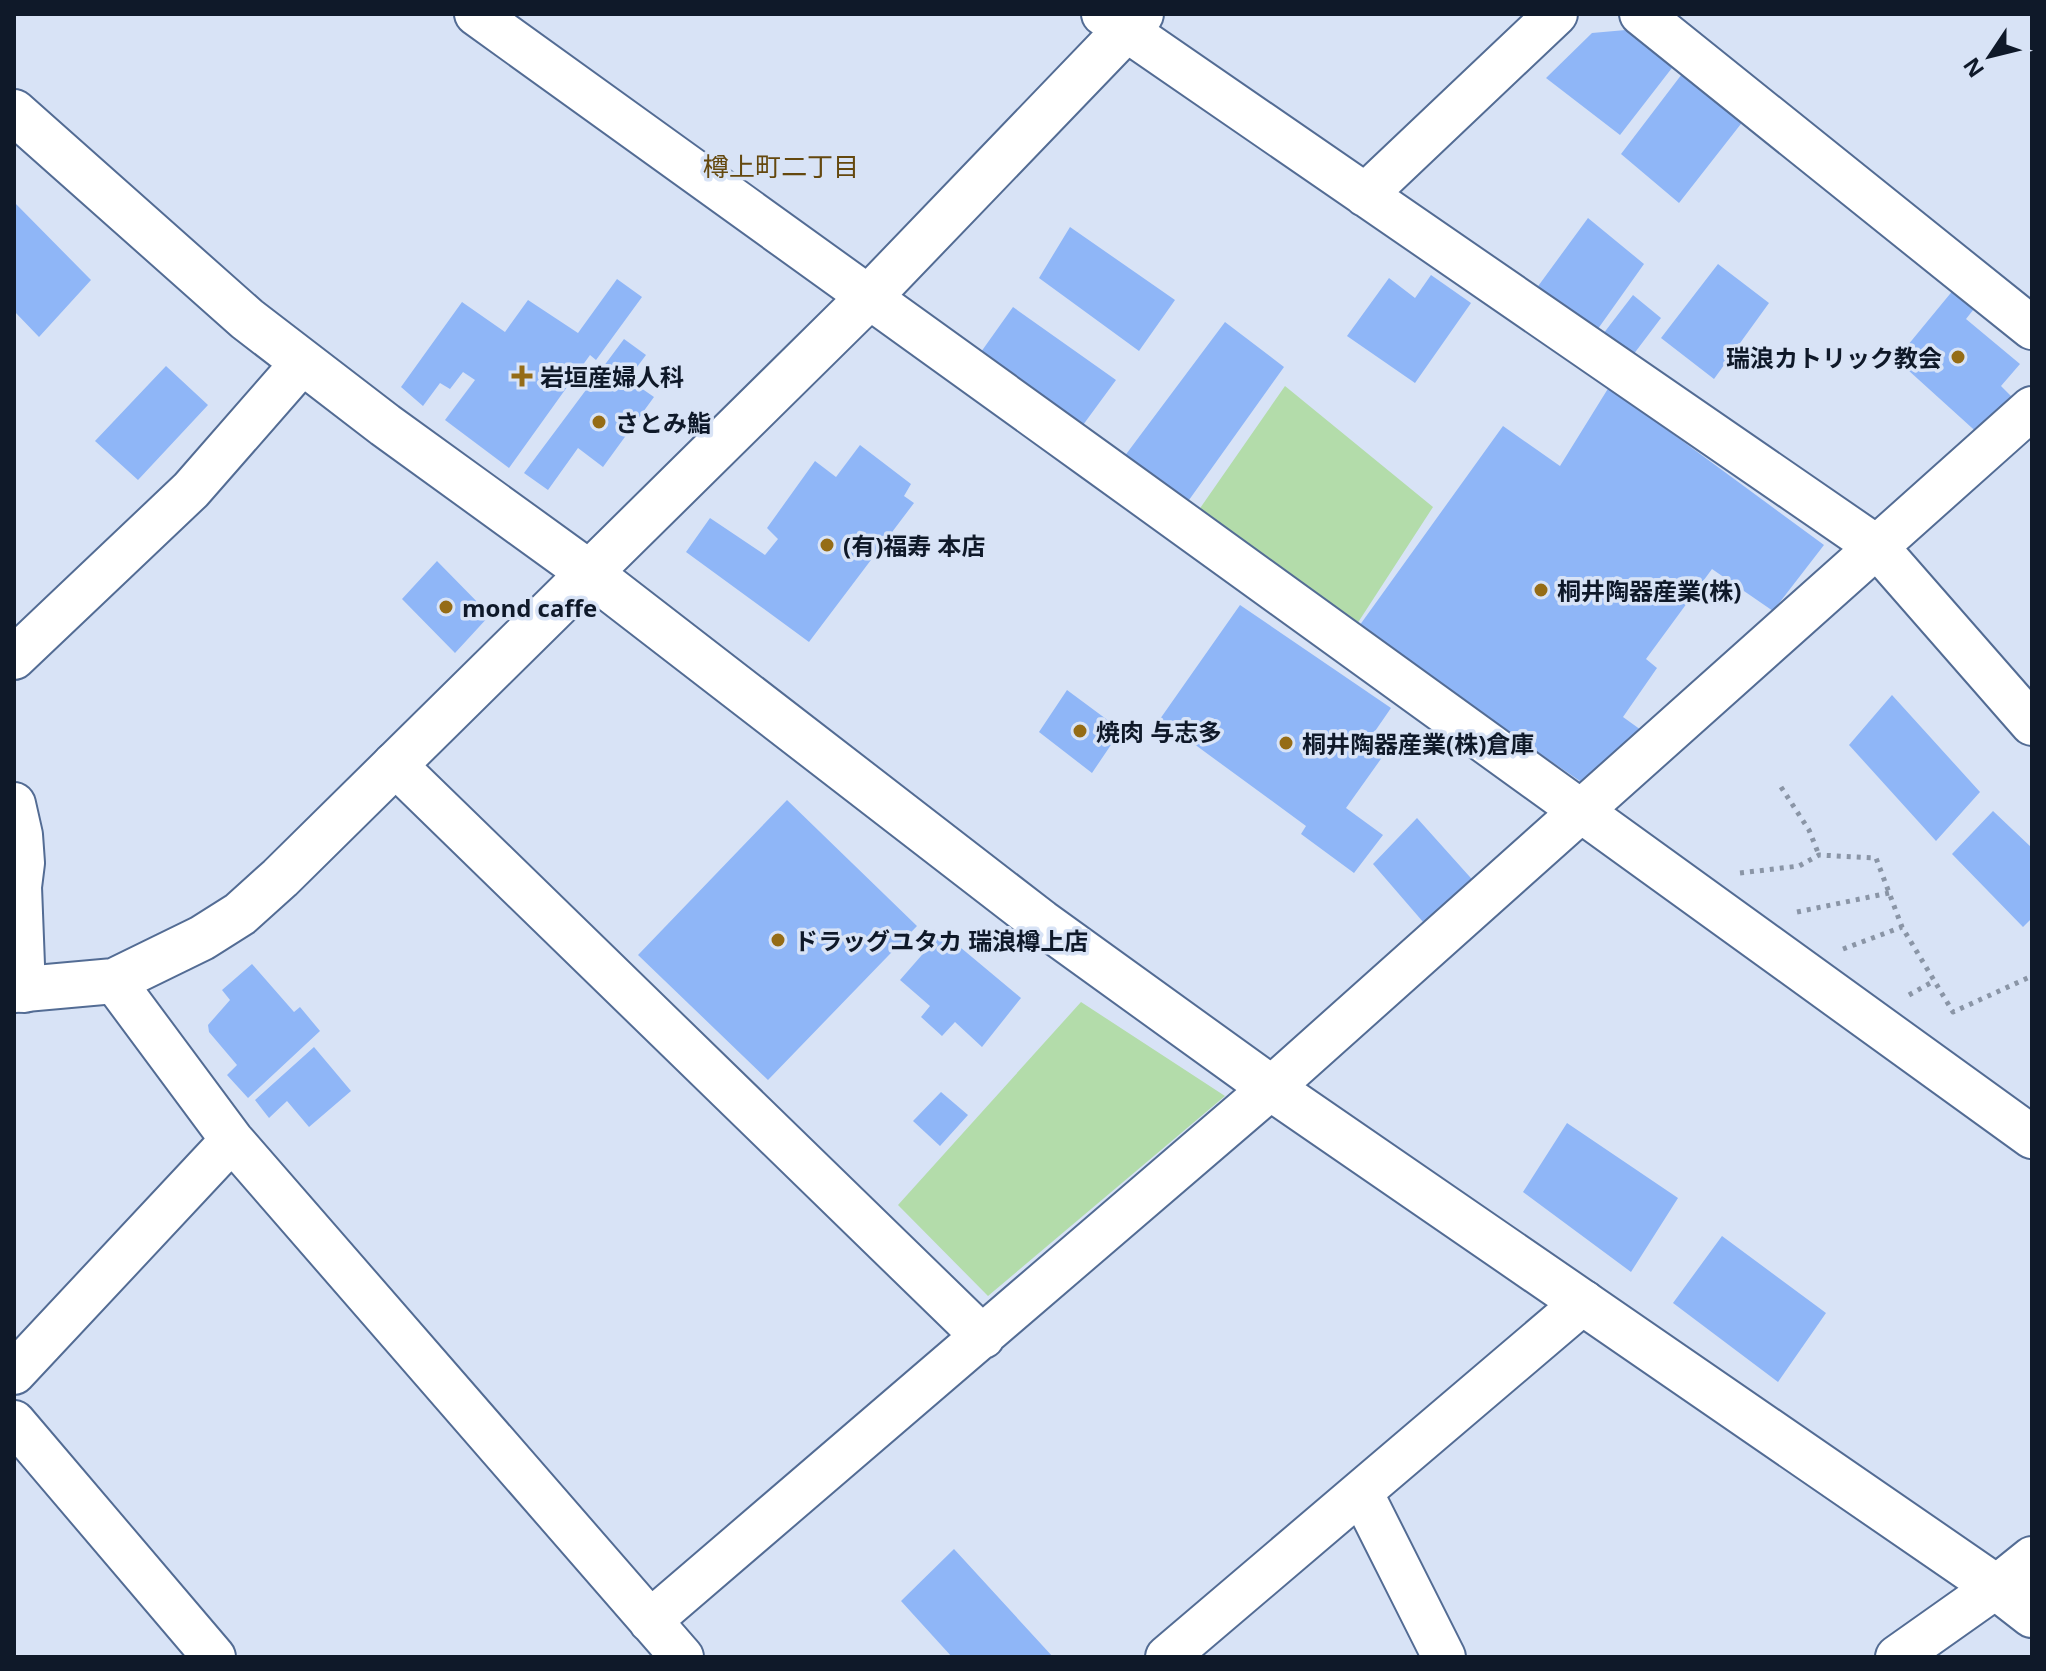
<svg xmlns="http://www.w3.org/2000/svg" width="2046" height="1671" font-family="'Open Sans','Noto Sans JP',sans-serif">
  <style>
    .green { fill: #b3dcaa }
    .building { fill: #8fb6f7 }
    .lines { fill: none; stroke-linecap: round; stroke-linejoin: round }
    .street-casing { stroke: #536c94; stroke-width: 46 }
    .secondary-casing { stroke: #536c94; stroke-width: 48 }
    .path { stroke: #8a95a6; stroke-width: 5; stroke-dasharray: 4 6; stroke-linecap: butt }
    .street { stroke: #fff; stroke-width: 42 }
    .secondary { stroke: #fff; stroke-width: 44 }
    .poi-dot { fill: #956c16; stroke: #d8e3f6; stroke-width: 3 }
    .labels { text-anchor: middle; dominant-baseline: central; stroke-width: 7; stroke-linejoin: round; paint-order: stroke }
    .poi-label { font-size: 24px; font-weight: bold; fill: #0f1929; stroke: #d8e3f6; text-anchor: start }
    .neighbourhood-label { font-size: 26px; fill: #64480e; stroke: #d8e3f6 }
  </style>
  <rect width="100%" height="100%" fill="#d8e3f6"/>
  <!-- green -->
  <path class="green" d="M1285,386L1433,507L1346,641L1187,527Z
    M1081,1002L1225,1096L988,1296L898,1205Z"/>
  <!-- building -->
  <path class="building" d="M1637,29L1675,64L1620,135L1546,78L1592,33Z
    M1685,70L1744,120L1679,203L1621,154Z
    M14,202L91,280L39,337L14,311Z
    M1588,218L1644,264L1595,333L1536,289Z
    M1070,227L1175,300L1139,351L1039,278Z
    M1718,264L1769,303L1714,379L1661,338Z
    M1431,275L1471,303L1415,383L1347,336L1389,278L1415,298Z
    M617,279L642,297L596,360L590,355L509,468L445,420L475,380L463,372L450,389L440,383L423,406L401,387L462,302L505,332L528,300L578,333Z
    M1959,283L1981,300L1966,319L2020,364L2001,386L2016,401L1982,437L1908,370L1903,351Z
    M1633,295L1661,318L1630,359L1600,338Z
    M1013,307L1116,380L1083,425L981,352Z
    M1225,322L1284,367L1184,507L1121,461Z
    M624,339L646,355L628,379L654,397L603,467L578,448L548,490L524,473Z
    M166,366L208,405L138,480L95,441Z
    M1609,387L1824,545L1773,611L1712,569L1646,659L1657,668L1623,717L1648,735L1599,794L1357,629L1503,426L1560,466Z
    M860,445L911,484L904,496L914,503L809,642L686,552L710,518L765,555L778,539L767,528L815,461L836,477Z
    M437,561L490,615L455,653L402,599Z
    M1240,605L1391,708L1371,737L1388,749L1346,808L1383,835L1354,873L1301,834L1306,826L1160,719Z
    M1067,690L1121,730L1092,773L1039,732Z
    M1892,695L1980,792L1936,841L1849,745Z
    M787,800L917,926L768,1080L638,955Z
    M1993,811L2032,848V918L2023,927L1952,854Z
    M1417,818L1478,886L1430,930L1373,864Z
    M942,932L1021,998L982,1047L955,1022L942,1036L921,1017L930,1006L900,980Z
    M252,964L294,1012L300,1007L320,1031L248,1098L227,1075L237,1065L209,1032L208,1025L230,1000L222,990Z
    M314,1047L351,1091L309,1127L287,1101L269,1118L255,1100Z
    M941,1092L968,1115L940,1146L913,1121Z
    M1567,1123L1678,1198L1631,1272L1523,1192Z
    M1722,1236L1826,1313L1778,1382L1673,1303Z
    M954,1549L1053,1657H952L901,1601Z"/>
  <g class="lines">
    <defs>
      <path id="street" d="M476,14C994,389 1516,760 2032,1137
        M1103,14L1877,547L2032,724
        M1641,14L2032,328
        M1365,195L1556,14
        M14,658L191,490L303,362
        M394,764L983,1337
        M14,804L21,835L23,863L20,887L24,991
        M114,981L232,1140L682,1657
        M14,1373L232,1140
        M14,1422L214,1657
        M1361,1492L1444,1657
        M650,1621L1271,1088L2032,408
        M1167,1657L1584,1302
        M1897,1657L1996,1587L2032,1558"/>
      <path id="secondary" d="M14,112L247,319L385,425L588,572L1041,922L1271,1088L1996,1587L2032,1615
        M14,990L114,981L202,938L240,914L280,878L868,298L1141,14"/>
    </defs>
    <!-- street casing -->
    <use href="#street" class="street-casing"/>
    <!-- secondary casing -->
    <use href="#secondary" class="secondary-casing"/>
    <!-- path -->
    <path class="path" d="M1781,787L1809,830L1819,855
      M1740,873L1799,866L1819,855L1876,858L1902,927L1953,1012L2032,976
      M1797,912L1889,893
      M1843,949L1902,927
      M1909,995L1934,981"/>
    <!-- street -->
    <use href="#street" class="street"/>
    <!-- secondary -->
    <use href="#secondary" class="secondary"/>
  </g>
  <!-- markers -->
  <g class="poi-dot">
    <circle cx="1958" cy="357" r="8"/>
    <path d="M518 364h8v8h8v8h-8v8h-8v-8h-8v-8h8z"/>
    <circle cx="599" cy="422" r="8"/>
    <circle cx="827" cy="545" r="8"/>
    <circle cx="1541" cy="590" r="8"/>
    <circle cx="446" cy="607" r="8"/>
    <circle cx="1080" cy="731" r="8"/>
    <circle cx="1286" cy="743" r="8"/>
    <circle cx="778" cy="940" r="8"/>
  </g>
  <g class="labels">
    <!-- poi labels -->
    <g class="poi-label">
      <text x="1942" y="357" text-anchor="end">瑞浪カトリック教会</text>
      <text x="540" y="376">岩垣産婦人科</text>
      <text x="615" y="422">さとみ鮨</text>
      <text x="843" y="545">(有)福寿 本店</text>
      <text x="1557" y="590">桐井陶器産業(株)</text>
      <text x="462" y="607">mond caffe</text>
      <text x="1096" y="731">焼肉 与志多</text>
      <text x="1302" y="743">桐井陶器産業(株)倉庫</text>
      <text x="794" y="940">ドラッグユタカ 瑞浪樽上店</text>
    </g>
    <!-- neighbourhood labels -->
    <g class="neighbourhood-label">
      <text x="781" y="166">樽上町二丁目</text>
    </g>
  </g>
  <!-- border -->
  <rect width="2046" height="1671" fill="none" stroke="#0f1929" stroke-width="32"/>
  <!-- north arrow -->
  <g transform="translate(1990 56) rotate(235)" stroke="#d8e3f6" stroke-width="6" paint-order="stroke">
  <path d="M0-6L14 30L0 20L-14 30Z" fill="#0f1929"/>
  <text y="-12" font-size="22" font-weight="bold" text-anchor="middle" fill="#0f1929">N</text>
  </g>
</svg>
